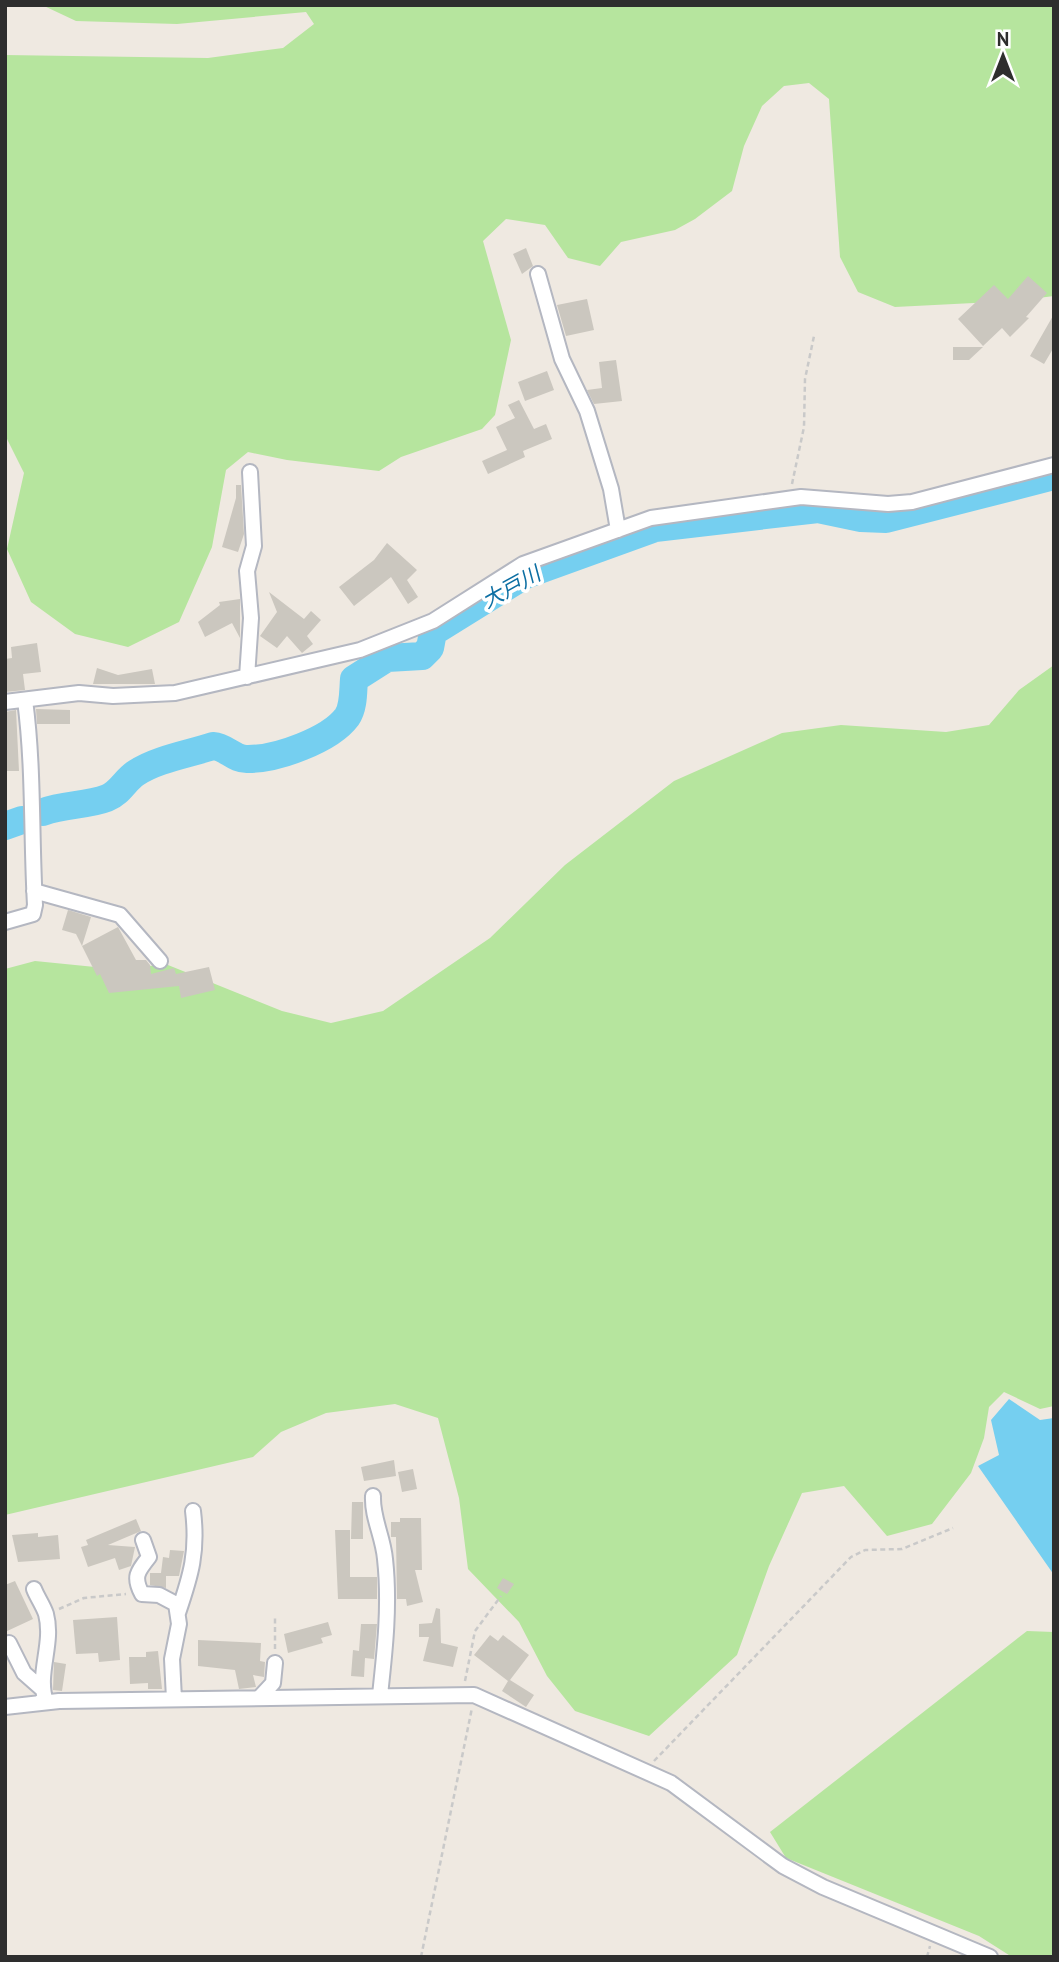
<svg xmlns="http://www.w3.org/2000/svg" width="1059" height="1962" font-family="'PT Sans','Noto Sans JP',sans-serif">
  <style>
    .green { fill: #b6e59e }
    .water { fill: #75cff0 }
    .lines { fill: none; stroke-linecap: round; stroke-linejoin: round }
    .river { stroke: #75cff0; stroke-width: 28 }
    .building { fill: #cbc7bf }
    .street-casing { stroke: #b4b7c1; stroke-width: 18 }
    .path { stroke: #c9c9c9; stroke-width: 2.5; stroke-dasharray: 5 3.5; stroke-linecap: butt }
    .street { stroke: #fff; stroke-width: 14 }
    .labels { text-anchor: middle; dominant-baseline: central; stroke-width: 7; stroke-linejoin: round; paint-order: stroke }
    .water-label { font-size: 21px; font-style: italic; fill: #0d6fa3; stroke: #fff }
  </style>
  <rect width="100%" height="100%" fill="#efe9e1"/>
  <!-- green -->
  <path class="green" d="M42,5H1054V296L1013,301L895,307L858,292L840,257L829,99L809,83L784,86L762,106L744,146L732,191L695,219L675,230L621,242L600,266L568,258L545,225L506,219L483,241L511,340L495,415L482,429L401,457L379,471L287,460L248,452L226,470L212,547L179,622L128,647L75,634L31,602L7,549L24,473L5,435V55L208,58L283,48L314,24L306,12L177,24L76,21Z
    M1054,665V1406L1040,1409L1004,1392L989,1407L984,1438L971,1473L932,1524L887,1536L844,1486L802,1493L769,1566L737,1655L649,1736L575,1711L547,1676L519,1622L468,1569L459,1498L438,1418L395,1404L326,1413L281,1432L253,1457L5,1515V969L35,961L105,968L168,965L282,1011L331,1023L383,1011L490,938L565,865L674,781L782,733L841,725L946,732L989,725L1019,690Z
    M1027,1631L1054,1632V1957H1012L979,1936L786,1858L770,1832Z"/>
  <!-- water -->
  <path class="water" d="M1009,1399L1040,1420L1054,1418V1575L978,1466L999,1455L991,1420Z"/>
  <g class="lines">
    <!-- river -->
    <path class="river" d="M43,812C64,804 86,806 107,798C120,793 125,780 136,773C157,759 189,754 213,746C227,747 234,760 248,759C277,759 330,740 347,717C354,707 353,690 354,679L387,658L422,656L430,648L433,632L525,575L655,528L818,509L861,518L886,519L1054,476
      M5,826L22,820"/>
  </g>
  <!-- building -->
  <path class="building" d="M526,248L533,266L522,274L513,254Z
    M1028,276L1047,293L1026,317L1029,318L1010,337L1002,328L983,346L958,319L994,285L1008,299Z
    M587,299L594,330L566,336L557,305Z
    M1054,314V347L1044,364L1030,356Z
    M953,347H983L969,360H953Z
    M616,360L622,401L594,404L587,390L602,388L599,362Z
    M547,371L554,390L525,401L518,382Z
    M519,400L534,429L546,424L552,439L523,451L525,457L488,474L482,461L507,450L496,427L515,418L508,405Z
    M236,485H241L244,534L238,552L222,547L236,498Z
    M387,543L417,570L407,580L418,597L408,604L391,577L354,606L339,587L374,560Z
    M269,592L304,619L311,611L321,620L307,636L313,644L302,653L287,636L277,648L260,636L277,612Z
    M240,599V638L232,623L205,637L198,622L220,605L219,602Z
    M37,643L41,672L23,674L25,690L5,692V659L12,658L11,647Z
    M97,668L118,675L152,669L155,684H93Z
    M36,709L70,710V724H37Z
    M16,710L19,771H5V712Z
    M68,910L91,917L82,946L118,927L136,960H146L150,965L151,974L174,968L176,974L209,967L215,990L181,998L179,986L109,993L100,974L97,976L76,934L62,930Z
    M394,1460L396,1476L364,1481L361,1467Z
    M413,1469L417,1489L402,1492L398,1472Z
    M352,1502H363V1539H351Z
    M400,1518H421L422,1570H415L423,1602L407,1606L406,1599H397L396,1537H391V1522H400Z
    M136,1519L141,1531L108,1545L135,1547L131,1566L119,1570L115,1558L88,1567L81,1547L88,1545L86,1540Z
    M335,1530H350V1577H377V1599H338Z
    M38,1533V1537L58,1535L60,1559L18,1562L12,1535Z
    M170,1550L184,1551L179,1576H166V1588L150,1585V1573H161L163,1557L169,1558Z
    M503,1578L514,1584L507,1594L497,1588Z
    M15,1581L33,1619L5,1632V1585Z
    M436,1608L440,1609L441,1643L458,1647L453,1667L423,1661L429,1637H419V1624L432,1623Z
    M117,1617L120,1660L99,1662L98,1653L76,1654L73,1620Z
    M328,1622L332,1635L321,1638L323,1643L288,1653L284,1634Z
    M361,1624H377L374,1659L365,1658L364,1677L351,1676L353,1650L359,1651Z
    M490,1635L498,1641L503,1635L529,1655L510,1680L534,1695L526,1707L502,1691L508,1681L474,1655Z
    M198,1640L261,1643L260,1661L265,1662L264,1677L253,1675L256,1687L239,1689L235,1670L198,1666Z
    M158,1651L162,1689H148V1683L130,1684L129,1657H146V1652Z
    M54,1662L66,1664L62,1691L53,1690Z"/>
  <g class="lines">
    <defs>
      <path id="street" d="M538,274L562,359L587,411L611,489L618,530
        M247,677L251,618L247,571L254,546L250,472
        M5,702L79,693L113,696L175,693L360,650L433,621L523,564L651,518L801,497L888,504L912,502L1054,465
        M34,891L120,915L160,961
        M5,922L33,914L35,905C31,836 34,768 25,700
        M373,1496C372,1518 383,1536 385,1559C390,1604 385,1650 380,1695
        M143,1540L149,1557C137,1572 133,1577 142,1594L159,1595L176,1604L179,1624L172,1659L174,1699
        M34,1589C37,1597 43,1605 46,1614C54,1644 36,1674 46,1702H40
        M178,1613C191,1575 198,1552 193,1511
        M9,1643L24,1673L41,1688
        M260,1697L273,1683L275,1663
        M5,1707L59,1701L474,1695L671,1783L783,1866L823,1887L990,1957"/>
    </defs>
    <!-- street casing -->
    <use href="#street" class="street-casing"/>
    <!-- path -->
    <path class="path" d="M792,484L804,427L805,379L814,336
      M59,1609L84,1598L126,1594
      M275,1649V1617
      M465,1681L475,1631L501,1596
      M654,1761L851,1557L865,1550L902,1549L953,1528
      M421,1957L472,1708
      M927,1957L930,1946"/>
    <!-- street -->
    <use href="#street" class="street"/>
  </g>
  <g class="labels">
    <!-- water labels -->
    <g class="water-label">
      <text transform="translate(511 587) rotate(-29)">大戸川</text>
    </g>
  </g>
  <!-- border -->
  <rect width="1059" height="1962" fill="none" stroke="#2e2e2e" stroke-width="14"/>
  <!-- north arrow -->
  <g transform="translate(1003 56)" stroke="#ffffff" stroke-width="5" paint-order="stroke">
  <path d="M0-5L12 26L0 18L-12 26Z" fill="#2e2e2e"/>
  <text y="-10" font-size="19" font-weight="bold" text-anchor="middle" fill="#2e2e2e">N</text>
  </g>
</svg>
